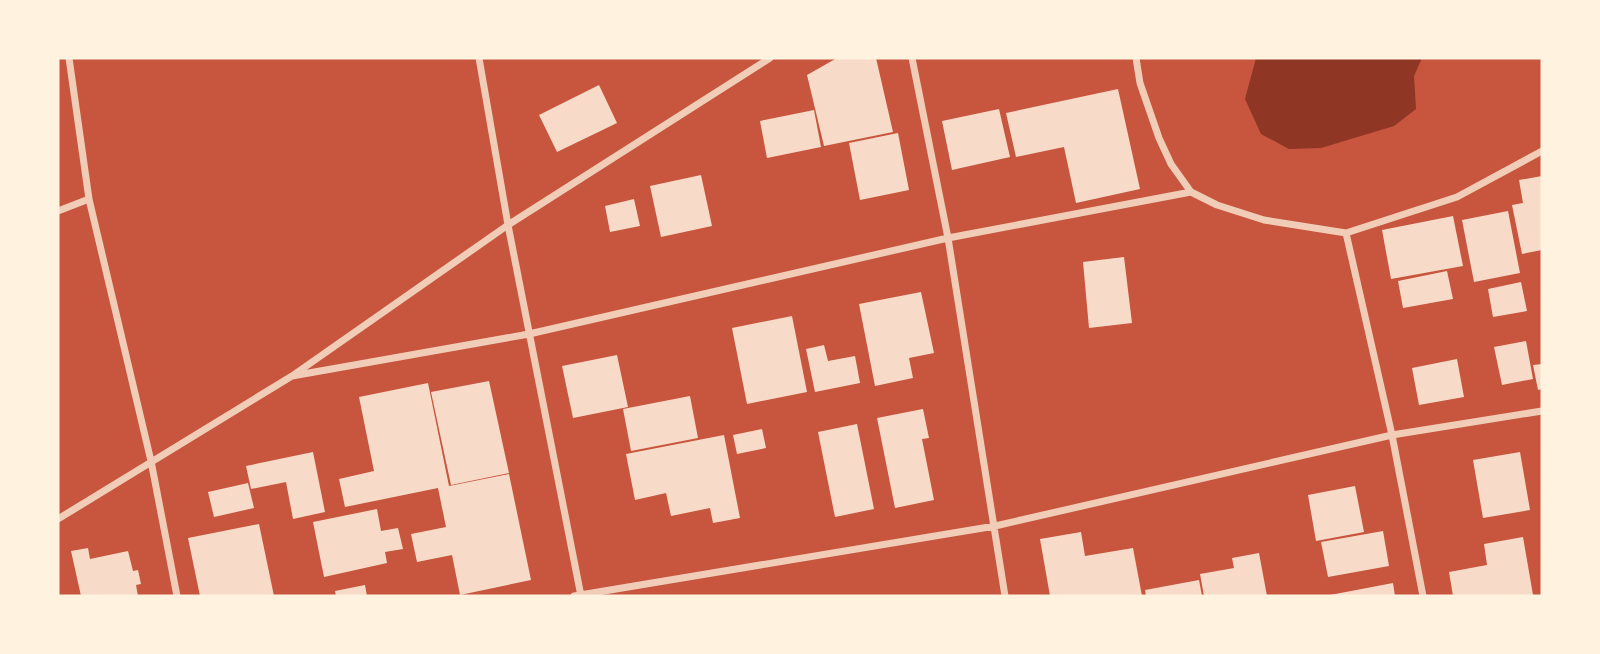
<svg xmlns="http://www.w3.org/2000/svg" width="1600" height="654" font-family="Helvetica,sans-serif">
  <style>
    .water { fill: #8f3625 }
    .building { fill: #f7dbc8 }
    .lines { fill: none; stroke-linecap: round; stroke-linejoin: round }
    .minor { stroke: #f1ccb7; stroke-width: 7 }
  </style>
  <rect width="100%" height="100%" fill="#c8553d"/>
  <!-- water -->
  <path class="water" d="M1256,58H1422L1414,76L1416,109L1394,126L1321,148L1289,149L1261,134L1245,99Z"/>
  <!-- building -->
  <path class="building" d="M837,58H876L893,132L824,146L807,75Z
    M599,85L617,123L557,152L539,115Z
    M1118,89L1140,189L1076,203L1064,147L1016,157L1006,113Z
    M999,109L1010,157L952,170L942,121Z
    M814,110L821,147L767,158L760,121Z
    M898,133L909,190L860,200L849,143Z
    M701,175L712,226L661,237L650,186Z
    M1542,176V250L1522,254L1512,205L1523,203L1519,180Z
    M634,199L640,226L610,232L605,206Z
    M1508,211L1520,273L1474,282L1462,220Z
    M1453,216L1463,266L1391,279L1382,230Z
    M1124,257L1132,323L1089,328L1083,262Z
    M1447,271L1453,299L1403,308L1398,281Z
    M1521,282L1527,311L1493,317L1488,289Z
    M921,292L934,353L909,358L913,378L875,386L859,304Z
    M792,316L807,392L747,404L732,328Z
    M1526,341L1533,379L1502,385L1494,347Z
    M824,345L828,361L855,356L860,383L815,392L806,349Z
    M617,355L628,407L573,418L562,366Z
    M1457,359L1464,397L1419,405L1412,368Z
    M1542,364V389L1538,390L1533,365Z
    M489,381L509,473L451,485L431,392Z
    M428,383L449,486L509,474L531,580L460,595L452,555L417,562L411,534L446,527L438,488L345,507L339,479L374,471L359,397Z
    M690,396L698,438L631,451L623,409Z
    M923,409L929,438L922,439L934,500L895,508L877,418Z
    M857,424L874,509L835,517L818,432Z
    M762,429L766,448L737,454L733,435Z
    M724,435L740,518L713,523L710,508L671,516L666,493L635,500L626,454Z
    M313,452L325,512L293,519L286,482L251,489L246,466Z
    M1520,452L1530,510L1483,518L1473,460Z
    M248,483L254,508L214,517L208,492Z
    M1355,486L1364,532L1316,541L1308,495Z
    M377,509L381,531L398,528L403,549L385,552L387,563L324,577L313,522Z
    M259,524L274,596H200L188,538Z
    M1383,531L1389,566L1328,577L1321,542Z
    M1081,532L1085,556L1133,548L1142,596H1050L1040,539Z
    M1523,537L1533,595L1453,596L1449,572L1487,565L1484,544Z
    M88,548L90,559L128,551L133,571L138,570L141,584L136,585L138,596H81L71,551Z
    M1259,553L1267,596H1204L1200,574L1234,568L1232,558Z
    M1199,580L1202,596H1146L1145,590Z
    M1393,583L1395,596H1330V595Z
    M365,585L367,596H336L335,591Z"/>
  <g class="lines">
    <!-- minor -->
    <path class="minor" d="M69,58L89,199L151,461L177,596
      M479,58L508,225L581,596
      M912,58L948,238L1005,596
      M1136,58L1140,83L1159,138L1171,164L1191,192L1217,205L1264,220L1346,233L1457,197L1542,151
      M58,211L89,199
      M1346,233L1392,435L1423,596
      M292,376L529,334L948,238L1191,192
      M58,519L292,376L508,225L770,58
      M574,596L995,526L1392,435L1542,411"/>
  </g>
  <!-- border -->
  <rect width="1600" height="654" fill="none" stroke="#fff3e0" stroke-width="119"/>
</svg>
